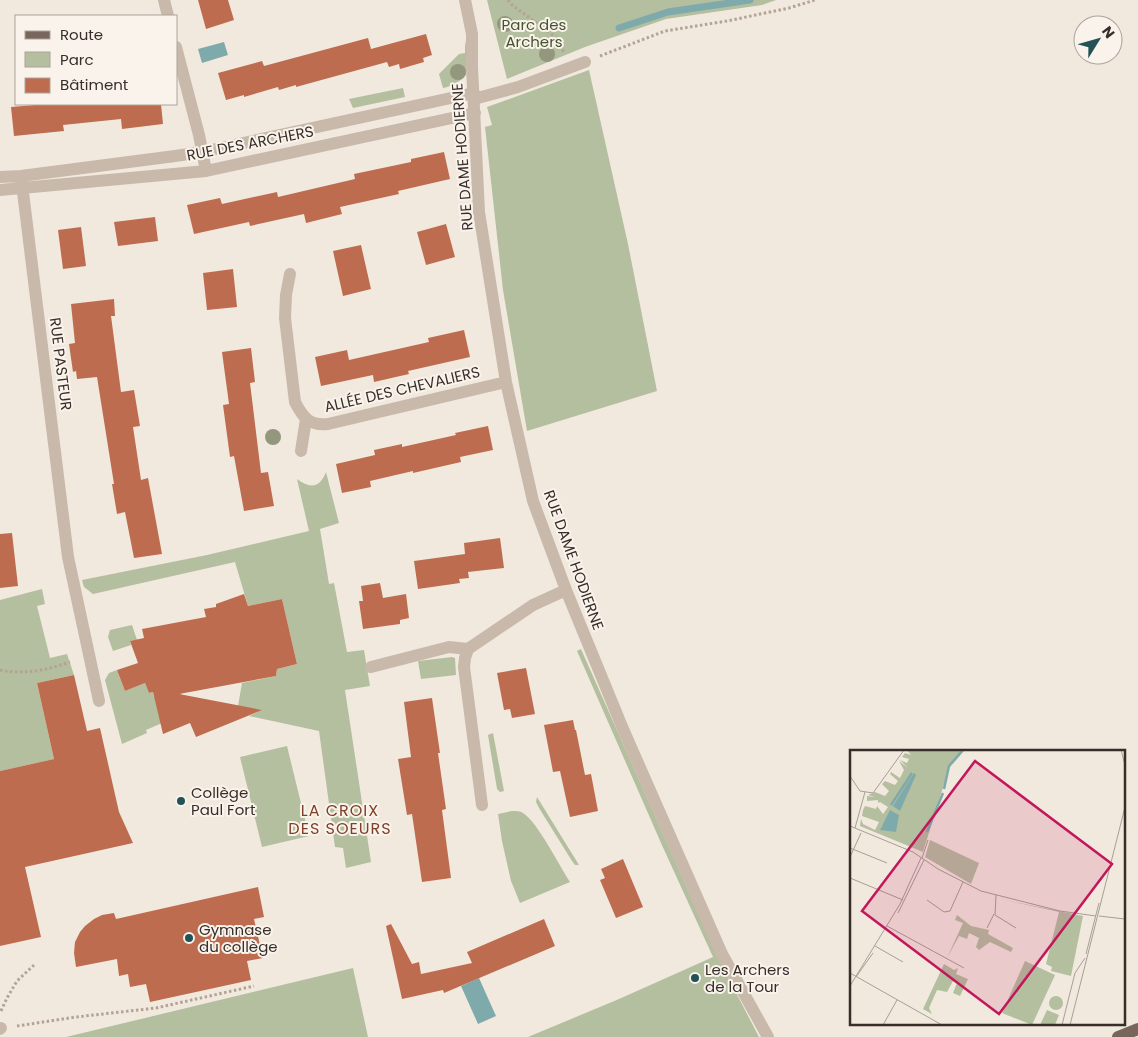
<svg xmlns="http://www.w3.org/2000/svg" width="1138" height="1037" font-family="Poppins,sans-serif">
  <style>
    .green { fill: #b4bf9f }
    .water { fill: #7faaac }
    .lines { fill: none; stroke-linecap: round; stroke-linejoin: round }
    .stream { stroke: #7faaac; stroke-width: 7 }
    .building { fill: #be6c4f }
    .path { stroke: #b4a395; stroke-width: 3; stroke-dasharray: 2.5 2.5; stroke-linecap: butt }
    .minor { stroke: #c9b9ab; stroke-width: 12 }
    .major { stroke: #78665c; stroke-width: 12 }
    .tree { fill: #92977e }
    .poi-dot { fill: #225156; stroke: #f9f3eb; stroke-width: 2 }
    .labels { text-anchor: middle; dominant-baseline: central; stroke-width: 4; stroke-linejoin: round; paint-order: stroke }
    .park-label { font-size: 15px; fill: #45542f; stroke: #f9f3eb }
    .street-label { font-size: 15px; fill: #372e2a; stroke: #f9f3eb }
    .poi-label { font-size: 15px; fill: #372e2a; stroke: #f9f3eb; text-anchor: start }
    .neighbourhood-label { font-size: 16px; letter-spacing: 1px; fill: #813f28; stroke: #f9f3eb }
    .inset-river { fill: none; stroke: #7faaac; stroke-width: 2.5 }
    .inset-road { fill: none; stroke: #a79e96; stroke-width: 1 }
    .view { fill: #c2185b; fill-opacity: 0.15; stroke: #c2185b; stroke-width: 2.5 }
    .inset-edge { fill: none; stroke: #372e2a; stroke-width: 2.5 }
  </style>
  <rect width="100%" height="100%" fill="#f1e9de"/>
  <!-- green -->
  <path class="green" d="M487,0H776L762,5L666,19L585,47L507,79Z
    M465,40L468,58L466,75C459,82 453,86 443,88L439,74L459,54L465,53Z
    M589,70L628,244L657,391L527,431L503,290L485,127L492,125L487,107Z
    M403,88L405,97L353,108L349,99Z
    M326,472L339,523L320,529L329,584L334,583L347,652L364,650L370,686L345,690L371,862L346,868L343,848L335,847L319,731L249,716L261,710L238,706L242,683L276,676L277,669L297,664L282,599L248,606L235,562L93,594L84,587L82,580L207,555L309,531L297,479C310,489 320,488 326,472Z
    M42,589L45,604L37,606L50,658L67,654L74,675L37,683L54,759L0,771V600Z
    M132,625L137,640L130,641L131,645L113,651L108,637L110,630Z
    M581,649L717,956L759,1037H528L619,999L713,957L661,843L577,651Z
    M452,657L455,658L456,675L421,679L418,661Z
    M117,670L125,691L145,683L149,693L153,692L154,697L181,691L185,713L146,730L147,733L122,744L105,680L109,673Z
    M493,733L504,791L500,792L497,789L488,735Z
    M287,746L309,836L262,847L240,757Z
    M537,797L579,865H575L572,861L539,808L536,802Z
    M512,811C516,811 520,811 523,813C537,821 560,867 570,882L520,903L511,881L502,841L498,814Z
    M353,968L368,1037H65H66Z"/>
  <!-- water -->
  <path class="water" d="M224,42L228,55L202,63L198,49Z
    M479,978L496,1016L478,1024L461,986Z"/>
  <g class="lines">
    <!-- stream -->
    <path class="stream" d="M619,28L668,12L750,0"/>
  </g>
  <!-- building -->
  <path class="building" d="M198,0H228L234,20L206,29Z
    M426,34L432,55L423,58L424,62L400,69L399,64L389,67L387,62L296,87V85L279,90L278,87L244,97V95L226,100L218,73L262,61L264,66L368,38L371,49Z
    M47,104H161L163,124L122,129L121,119L63,125L64,131L14,136L11,107Z
    M444,152L450,179L398,191L399,194L340,207L342,214L306,223L304,214L250,226L249,222L194,234L187,205L220,198L222,204L277,192L278,197L355,179L354,174L411,162V159Z
    M155,217L158,241L118,246L114,222Z
    M446,224L455,257L426,265L417,232Z
    M81,227L86,266L63,269L58,230Z
    M361,245L371,289L343,296L333,251Z
    M233,269L237,307L207,310L203,273Z
    M114,299L115,316H111L121,392L134,390L140,426L133,427L141,480L148,478L162,554L134,558L125,512L117,514L112,484H114L97,377L77,379L76,371L73,372L69,344L75,343L71,304Z
    M464,330L470,357L408,371L409,374L374,382L373,375L321,386L315,357L347,350L349,360L429,342L428,338Z
    M251,348L255,382L250,383L261,473L268,472L274,506L244,511L234,456L230,457L223,405L229,404L222,352Z
    M488,426L493,450L460,457L461,462L413,473V471L370,481L371,487L342,493L336,464L375,455L374,450L402,444V447L456,435L455,433Z
    M12,533L18,586L0,588V534Z
    M500,538L504,568L468,572L469,578L459,579L460,583L418,589L414,561L465,554L464,543Z
    M380,583L383,598L406,594L409,618L400,620V624L363,629L359,601H363L361,586Z
    M244,594L248,606L282,599L297,664L277,669L276,676L179,694L262,710L196,737L190,723L163,734L153,692L149,693L145,683L125,691L117,670L138,663L130,641L144,638L142,629L206,617L204,609L216,607V604Z
    M526,668L535,714L512,718L510,709L504,710L497,673Z
    M74,675L87,731L100,728L119,812L133,843L25,867L41,937L0,946V771L54,759L37,683Z
    M432,698L440,753H438L446,809L442,810L451,878L422,882L412,814L407,815L398,759L411,757L404,702Z
    M573,720L575,730H576L585,775L591,774L598,811L570,817L560,771L553,772L544,725Z
    M623,859L643,907L616,918L600,880L605,878L601,869Z
    M258,887L264,917L254,919L263,958L247,961L251,980L150,1002L146,984L130,987L128,974L119,976L117,959L76,967L74,953L75,942L80,932L85,926L94,919L102,915L114,913L116,919Z
    M544,919L555,946L444,993L443,990L402,999L386,926L391,924L412,964L419,962L421,974L472,963L467,952Z"/>
  <g class="lines">
    <!-- path -->
    <path class="path" d="M508,0L511,4L558,39L564,53
      M600,56L665,31L727,21L789,8L815,0
      M0,670C25,675 47,670 70,662
      M1,1011L7,998L17,981L34,965
      M17,1026L76,1017L156,1008L254,986"/>
    <!-- minor -->
    <path class="minor" d="M164,0L168,16
      M465,0L472,34V67L479,212L506,382L533,501L566,590L623,729L722,954L768,1037
      M176,47L199,135L206,171
      M474,99L518,87L585,62
      M21,176L68,557L99,701
      M0,177L21,176L175,156L202,152L474,93
      M0,190L206,171L475,113
      M290,274L286,295L285,318L295,402C303,418 310,426 328,424L506,382
      M301,451L306,419
      M371,667L449,647L468,649
      M482,805L464,667L465,658L468,649L533,605L566,590
      M0,1029L1,1028"/>
    <!-- major -->
    <path class="major" d="M1118,1037L1138,1029"/>
  </g>
  <!-- trees -->
  <g class="tree">
    <circle cx="505" cy="24" r="8"/>
    <circle cx="547" cy="54" r="8"/>
    <circle cx="458" cy="72" r="8"/>
    <circle cx="273" cy="437" r="8"/>
  </g>
  <!-- markers -->
  <g class="poi-dot">
    <circle cx="181" cy="801" r="5"/>
    <circle cx="189" cy="938" r="5"/>
    <circle cx="695" cy="978" r="5"/>
  </g>
  <g class="labels">
    <!-- park labels -->
    <g class="park-label">
      <text x="534" y="24">Parc des<tspan x="534" dy="17">Archers</tspan></text>
    </g>
    <!-- street labels -->
    <g class="street-label">
      <text transform="translate(250 143) rotate(-11)">RUE DES ARCHERS</text>
      <text transform="translate(462 157) rotate(-94)">RUE DAME HODIERNE</text>
      <text transform="translate(61 364) rotate(83)">RUE PASTEUR</text>
      <text transform="translate(402 389) rotate(-13)">ALLÉE DES CHEVALIERS</text>
      <text transform="translate(574 560) rotate(70)">RUE DAME HODIERNE</text>
    </g>
    <!-- poi labels -->
    <g class="poi-label">
      <text x="191" y="792">Collège<tspan x="191" dy="17">Paul Fort</tspan></text>
      <text x="199" y="929">Gymnase<tspan x="199" dy="17">du collège</tspan></text>
      <text x="705" y="969">Les Archers<tspan x="705" dy="17">de la Tour</tspan></text>
    </g>
    <!-- neighbourhood labels -->
    <g class="neighbourhood-label">
      <text x="340" y="810">LA CROIX<tspan x="340" dy="18">DES SOEURS</tspan></text>
    </g>
  </g>
  <!-- overview -->
  <g transform="translate(850 750)">
    <rect width="275" height="275" fill="#f1e9de"/>
    <path d="M57,0H115L99,18L73,102L10,76L11,69L13,74L25,80L29,72L12,66L13,60L15,56L26,59L27,56L33,64L38,57L30,52L28,53V50L17,51V46L25,47L18,45L25,42L35,46L39,41L32,34L35,31L45,35L48,31L40,24L41,22L50,28L54,20L49,11L58,18L50,10L57,13L59,9L52,7L55,3L61,5ZM80,90L129,113L121,134L75,107ZM155,150L233,166L221,226L201,221L202,217L196,214L209,162ZM107,165L121,176L139,180L138,184L163,198L161,202L140,192L129,200L126,197L129,188L119,183L117,189L109,186L97,208L113,173L105,170ZM175,211L205,225L182,275L152,263ZM94,214L104,220L108,218L106,224L118,229L110,246L103,243L107,233L103,231L97,242L87,240L79,258L82,264L73,259ZM199 253a7 7 0 1 1 14 0a7 7 0 1 1-14 0ZM197,260L209,265L205,275H190Z" fill="#b4bf9f"/>
    <path d="M64,23L66,25L50,61L43,56ZM40,60L49,65L46,82L30,80Z" fill="#7faaac"/>
    <path class="inset-river" d="M94,39L99,16L112,1M41,55L62,23M77,82L93,43"/>
    <path class="inset-road" d="M271,0L275,15M0,26L10,41L23,43L54,0M0,76L63,102L88,119L131,141L210,161L246,166M5,78L15,42M0,98L37,113M0,107L11,83M72,108L78,90M0,128L53,150M146,145L145,165L166,178M77,150L94,162L100,161L113,132M48,163L74,110M249,166L275,169M37,176L114,218M137,178L144,164M25,196L53,212M236,204L249,153M0,223L92,275M6,227L23,203M0,236L50,154L71,108M33,275L47,250M212,275L225,223L235,208M220,275L275,57"/>
    <path class="view" d="M125,11L262,114L149,264L12,161Z"/>
    <rect width="275" height="275" class="inset-edge"/>
  </g>
  <!-- legend -->
  <rect x="15" y="15" width="162" height="90" fill="#f9f3eb" stroke="#aba49e"/>
  <rect x="25" y="31" width="25" height="8" fill="#78665c" stroke="#aba49e"/>
  <text x="60" y="40" font-size="15" fill="#372e2a">Route</text>
  <rect x="25" y="52" width="25" height="15" fill="#b4bf9f" stroke="#aba49e"/>
  <text x="60" y="65" font-size="15" fill="#372e2a">Parc</text>
  <rect x="25" y="78" width="25" height="15" fill="#be6c4f" stroke="#aba49e"/>
  <text x="60" y="90" font-size="15" fill="#372e2a">Bâtiment</text>
  <!-- north arrow -->
  <g transform="translate(1098 40) rotate(53)"><circle r="24" fill="#f9f3eb" stroke="#aba49e"/>
  <path d="M0-4L9 19L0 12L-9 19Z" fill="#225156"/>
  <text y="-8" font-size="14" font-weight="bold" text-anchor="middle" fill="#372e2a">N</text>
  </g>
</svg>
